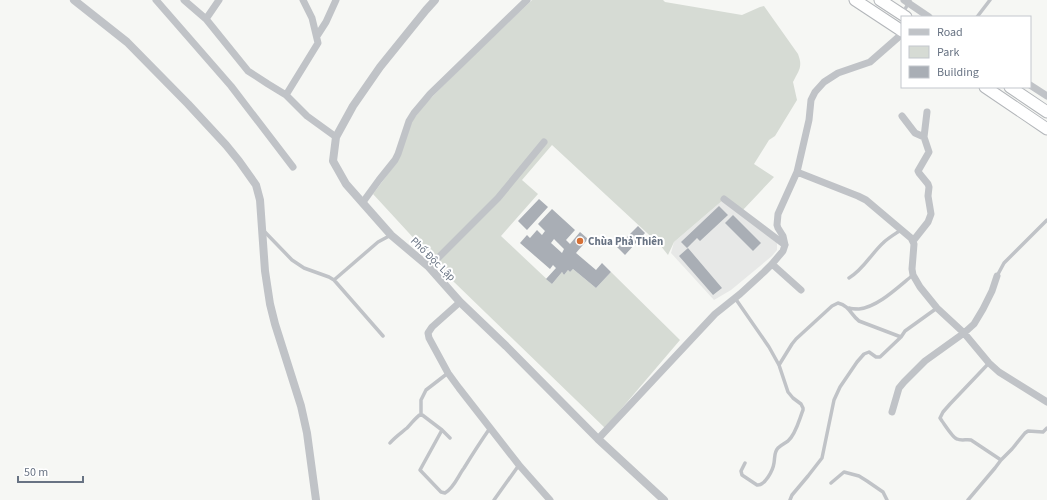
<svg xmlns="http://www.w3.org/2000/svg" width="1047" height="500" font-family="'Source Sans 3',sans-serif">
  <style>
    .built { fill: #e7e8e7 }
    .green { fill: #d6dbd4 }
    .building { fill: #a9aeb5; fill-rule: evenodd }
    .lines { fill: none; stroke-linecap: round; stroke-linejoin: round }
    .trunk-casing { stroke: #b3b6ba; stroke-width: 13 }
    .service { stroke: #c0c3c7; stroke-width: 3.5 }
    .minor { stroke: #c0c3c7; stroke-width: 7 }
    .tertiary { stroke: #c0c3c7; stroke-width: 8 }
    .trunk { stroke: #fff; stroke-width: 11 }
    .poi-dot { fill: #d57036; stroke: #fff; stroke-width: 1.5 }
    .labels { text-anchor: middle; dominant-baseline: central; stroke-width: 4; stroke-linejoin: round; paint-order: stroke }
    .poi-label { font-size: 11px; font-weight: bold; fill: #687383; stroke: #fff; text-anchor: start }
    .street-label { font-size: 11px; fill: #687383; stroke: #fff }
  </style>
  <rect width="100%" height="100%" fill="#f6f7f4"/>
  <!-- built -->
  <path class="built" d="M723,200L777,243V250L772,256L731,290L714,300L671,253L674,242Z"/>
  <!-- green -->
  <path class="green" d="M532,0H663L665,2L742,15L760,7L764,6L798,54C803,67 799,70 793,82L797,100L775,136L769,140L754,164L774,177L742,211L723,200L674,242L668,255L660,245L552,145L522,180L538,194L501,236L552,284L562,272L564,275L568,270L570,272L573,269L596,288L611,272L680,340L605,428L454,282L373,194L397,162L412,121L425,104L471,58Z"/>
  <!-- building -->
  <path class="building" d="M539,199L548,207L527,230L518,221Z
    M719,206L728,215L700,241L697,238L687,248L681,242Z
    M552,209L575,230L566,240L570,244L580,232L588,239L576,253L596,270L602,263L611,272L596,288L573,269L570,272L568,270L564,275L562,272L552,284L546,279L556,268L553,265L550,269L520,243L527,235L530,238L537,230L542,235L545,231L538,224ZM554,239L564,249L562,253L551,243Z
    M733,215L761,243L753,251L725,223Z
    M638,226L645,233L625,255L617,247Z
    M688,248L722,288L713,295L679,256Z"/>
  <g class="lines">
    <defs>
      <path id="trunk" d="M855,0L902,31
        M880,0L906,17
        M985,87L1047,129
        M1010,87L1047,112"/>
    </defs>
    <!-- trunk casing -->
    <use href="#trunk" class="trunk-casing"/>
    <!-- service -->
    <path class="service" d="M903,13L910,0
      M977,17L990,0
      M263,230L292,260L304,268L329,277L334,280L383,336
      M997,276L1004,263L1047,220
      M849,278C863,270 871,254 883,243C888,238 895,234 901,230
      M334,280L378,242L391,235
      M735,298L769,347L779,365L788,392L793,398L801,404L803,408V410C799,420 796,434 788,441C785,443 781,445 778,448C774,452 775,457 774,463C773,470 765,486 757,485L742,475L741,471L745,463
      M849,308C852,309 856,309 859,309C878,307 898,287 913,275
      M989,363L950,404L943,412L940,418L942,421C945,425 953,438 957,439C961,441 967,439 971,440L1001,460
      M779,365L792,344L796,339L832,306L838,303C850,306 850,314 859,321L901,337
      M421,414L442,430L450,438
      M442,430L420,470L441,492L445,493C454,488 458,476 464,468C472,455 481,441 490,428
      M390,443C395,437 401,433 407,428C412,423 415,418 421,414V400L426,390L448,373
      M831,483L844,472L859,476L867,481L883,492L887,500
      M494,500L519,465
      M790,500L792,495L808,476L822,458L834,400L840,387L857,362L864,354L869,352L876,357H880L901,337L905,331L937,308
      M968,500L995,468L1001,460L1012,449L1025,433L1028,431L1043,432L1047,428"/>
    <!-- minor -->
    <path class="minor" d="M156,0L231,86L293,167
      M184,0L206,19L248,71L268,84L286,95L307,116L336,137
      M904,0L929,17
      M206,19L219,0
      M317,36L326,22L336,0
      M1030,85L1047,96
      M286,95L318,43L312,18L303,0
      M902,116L915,133L924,137
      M797,172L858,196L866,200L911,238L914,244L912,269L913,275L920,287L937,308L964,333L989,363L999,372L1047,402
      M724,199L785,245
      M363,202L379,180L395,160L398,154L409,121L414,113L430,94L527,0
      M913,241L928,222L931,214L928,196L929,187L928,184L919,173L918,171L929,152L924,137L927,112
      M772,264L801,290
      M429,267L498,198L544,142
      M460,302L432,327L428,333L429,338L448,373L459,388L519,465L550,500
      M892,412L899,388L904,382L925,361L964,333L974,324L983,309L992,291L997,276
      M598,439L715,314L740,294L764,272L772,264L783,251L785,245L783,236L778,228L777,225L778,214L797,172L809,120L811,100L815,92L824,82L838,73L870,62L902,34"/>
    <!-- tertiary -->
    <path class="tertiary" d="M74,0L127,42L188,104L226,145L239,161L256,185L260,200L265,271L270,304L275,324L301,406L307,433L316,500
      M435,0L426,10L380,67L353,106L336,137L333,161L346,184L391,235L429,267L460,302L506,346L598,439L664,500"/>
    <!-- trunk -->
    <use href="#trunk" class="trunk"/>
  </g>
  <!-- markers -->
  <circle class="poi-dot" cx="580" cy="241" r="4"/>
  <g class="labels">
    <!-- poi labels -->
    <g class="poi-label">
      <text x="588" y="241">Chùa Phả Thiên</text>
    </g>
    <!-- street labels -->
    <g class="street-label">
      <text transform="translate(433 259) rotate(44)">Phố Độc Lập</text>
    </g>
  </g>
  <!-- legend -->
  <rect x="901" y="16" width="130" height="72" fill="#ffffff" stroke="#c3c7cd"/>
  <rect x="909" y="29" width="20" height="6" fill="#c0c3c7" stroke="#c3c7cd"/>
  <text x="937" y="36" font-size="12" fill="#687383">Road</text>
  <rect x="909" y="46" width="20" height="12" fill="#d6dbd4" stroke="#c3c7cd"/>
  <text x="937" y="56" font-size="12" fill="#687383">Park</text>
  <rect x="909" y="66" width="20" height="12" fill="#a9aeb5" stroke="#c3c7cd"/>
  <text x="937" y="76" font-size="12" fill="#687383">Building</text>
  <!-- scale -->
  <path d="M18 476v6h65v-6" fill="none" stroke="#687383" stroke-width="2"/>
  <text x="24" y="476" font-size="12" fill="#687383" stroke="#ffffff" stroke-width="3" paint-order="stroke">50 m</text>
</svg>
